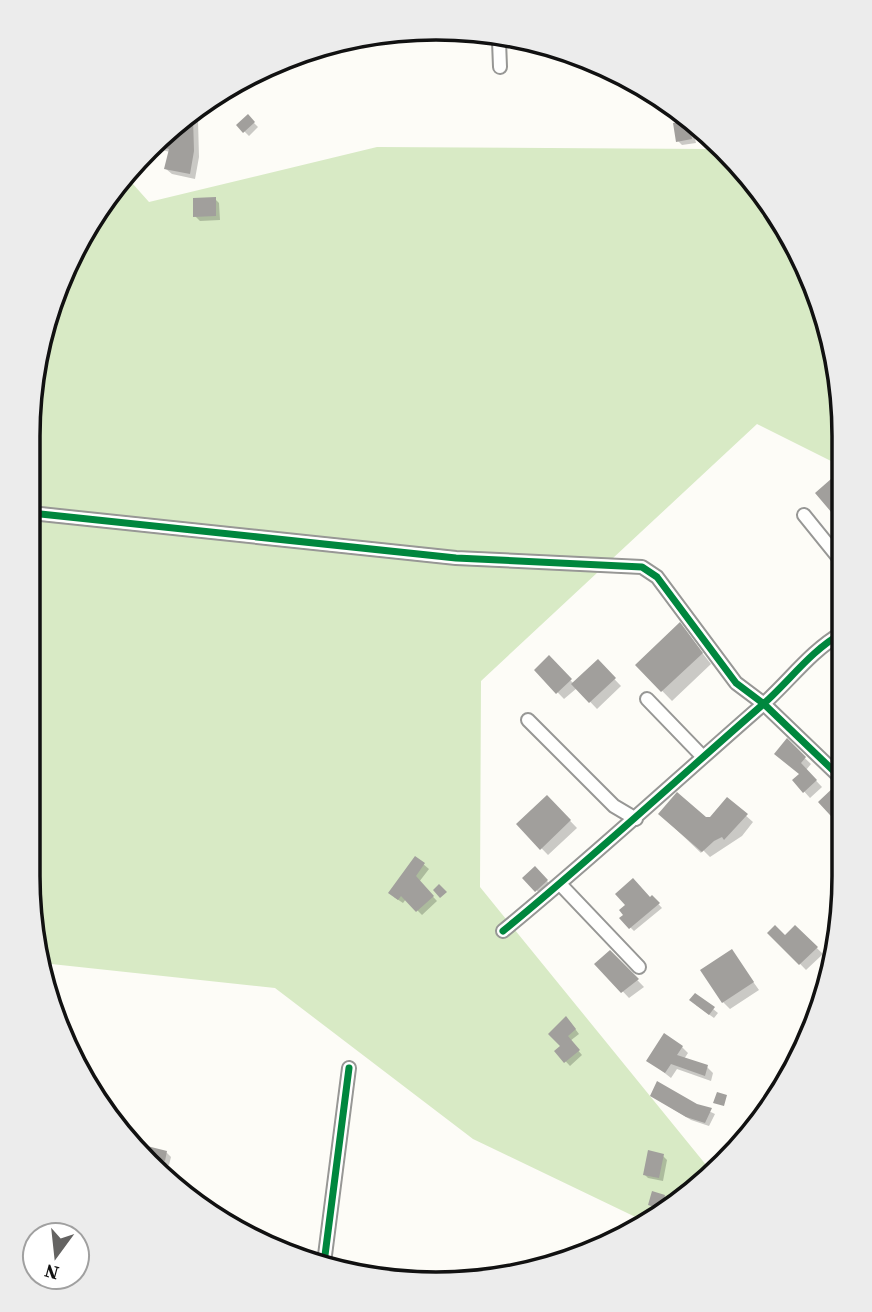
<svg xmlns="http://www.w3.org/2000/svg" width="872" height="1312" font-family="'Source Serif 4',serif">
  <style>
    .forest { fill: #d8eac5 }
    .shadow { fill: #0003 }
    .building { fill: #a19f9c }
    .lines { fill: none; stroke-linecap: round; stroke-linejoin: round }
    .minor-casing { stroke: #979795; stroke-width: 16 }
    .minor { stroke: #fffffe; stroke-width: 12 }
    .cycleway-casing { stroke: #fff; stroke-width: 11 }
    .cycleway { stroke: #00873e; stroke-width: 7 }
    .rim { fill: none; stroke: #111; stroke-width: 3.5 }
  </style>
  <rect width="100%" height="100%" fill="#fdfcf7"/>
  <!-- forest -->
  <path class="forest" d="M715,142L802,256L843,410V467L757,424L481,681L480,887L711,1171L648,1223L473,1139L275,988L42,963L28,876L32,382L70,256L124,174L149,202L377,147L708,149Z"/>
  <!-- shadow -->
  <path class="shadow" d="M195,117L198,120L199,157L195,179L172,174L166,169L170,152L154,148Z
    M248,117L258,127L249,136L239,126Z
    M688,122L692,127L696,143L682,145L678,141Z
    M215,199L219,203L220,220L200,221L195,216Z
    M680,625L711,664L672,701L637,665Z
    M549,658L574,684L598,662L621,686L597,709L577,688L564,699L536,670Z
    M787,741L811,764L806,770L822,787L810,798L794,780L800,775Z
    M547,797L577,828L548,855L518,824Z
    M727,799L753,822L742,836L710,857L703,850L701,853L660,814L710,819Z
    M416,858L429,869L419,882L437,901L422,915L406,899L403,903L394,897Z
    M535,869L551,885L541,895L525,878Z
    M652,897L662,908L634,931L622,919Z
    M795,927L823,954L806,970L770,933L785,937Z
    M610,952L644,987L629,998L597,964Z
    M732,952L759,990L730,1009L723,1002Z
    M696,995L718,1013L714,1018L696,1005Z
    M570,1022L579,1034L570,1041L582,1055L570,1066L556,1051L563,1046Z
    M682,1047L688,1053L684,1059L707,1067L713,1073L711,1081L677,1069L671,1078L648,1060Z
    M652,1096L696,1105L715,1114L709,1126L691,1120Z
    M143,1147L167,1153L171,1157L169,1165L151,1160L142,1151Z
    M663,1156L667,1160L663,1181L648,1178L644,1174Z
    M654,1193L671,1199L673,1196L678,1199L662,1211L650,1204Z"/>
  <!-- building -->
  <path class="building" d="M248,114L255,122L243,133L236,125Z
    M193,118L194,151L190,174L164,169L169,149L157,146Z
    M689,120L692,139L676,142L673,123Z
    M216,197V216L193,217V198Z
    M831,479L843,492V526L815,493Z
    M680,622L703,653L661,692L635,665Z
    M549,655L572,679L556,694L534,670Z
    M598,659L616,678L589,703L571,684Z
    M787,738L806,757L801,763L817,780L803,793L792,780L799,774L774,754Z
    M836,785L841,787V827L818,802Z
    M677,792L706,817H710L727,797L748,814L724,840L722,837L714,841L702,852L658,814Z
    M547,795L571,820L540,850L516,824Z
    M415,856L425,863L416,876L434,896L416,912L401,896L398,900L388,893Z
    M535,866L548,880L535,892L522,878Z
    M633,878L650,897L652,895L660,903L629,929L619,918L623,915L619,910L625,905L615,894Z
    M439,884L447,892L440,898L433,890Z
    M775,925L785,935L795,925L818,947L799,965L767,933Z
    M732,949L754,982L722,1003L700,970Z
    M610,950L639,979L621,993L594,964Z
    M695,993L715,1007L709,1015L689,1000Z
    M566,1016L576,1029L568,1036L580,1050L564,1063L554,1051L560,1046L548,1034Z
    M664,1033L683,1046L677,1055L708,1065L705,1076L671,1064L665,1073L646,1061Z
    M657,1081L697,1104L712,1108L705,1123L686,1117L650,1096Z
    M717,1092L727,1095L724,1106L713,1103Z
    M759,1110L764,1113L745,1142L737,1135Z
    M135,1143L167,1151L165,1161L148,1157Z
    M648,1150L664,1154L659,1178L643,1175Z
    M652,1191L665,1195L661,1209L648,1205Z"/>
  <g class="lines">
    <defs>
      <path id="minor" d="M499,41L500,67
        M31,513L456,558L642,567L657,577L736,683L764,704L841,778
        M804,515L842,562
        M647,699L703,757
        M528,720L614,806L636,819
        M560,884L639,967
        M503,931C591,859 674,782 760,707C789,682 809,652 842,633
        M324,1263L349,1068"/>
    </defs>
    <!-- minor casing -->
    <use href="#minor" class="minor-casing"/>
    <!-- minor -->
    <use href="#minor" class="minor"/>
    <defs>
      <path id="cycleway" d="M31,513L456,558L642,567L657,577L736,683L764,704L841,778
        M503,931C591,859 674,782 760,707C789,682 809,652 842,633
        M324,1263L349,1068"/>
    </defs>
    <!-- cycleway casing -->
    <use href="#cycleway" class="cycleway-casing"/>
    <!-- cycleway -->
    <use href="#cycleway" class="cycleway"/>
  </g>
  <!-- crop -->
  <path d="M0 0H872V1312H0ZM436 40H436A396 396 0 0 1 832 436V876A396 396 0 0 1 436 1272H436A396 396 0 0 1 40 876V436A396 396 0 0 1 436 40Z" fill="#ececec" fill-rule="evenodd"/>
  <path class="rim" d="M436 40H436A396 396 0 0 1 832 436V876A396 396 0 0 1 436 1272H436A396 396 0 0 1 40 876V436A396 396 0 0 1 436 40Z"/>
  <!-- north arrow -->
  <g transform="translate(56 1256) rotate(195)"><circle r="33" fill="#ffffff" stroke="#a0a0a0" stroke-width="2"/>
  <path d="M0-5L12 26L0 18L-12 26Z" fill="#646362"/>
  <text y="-10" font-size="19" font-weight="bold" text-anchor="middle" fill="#111111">N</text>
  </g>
</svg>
